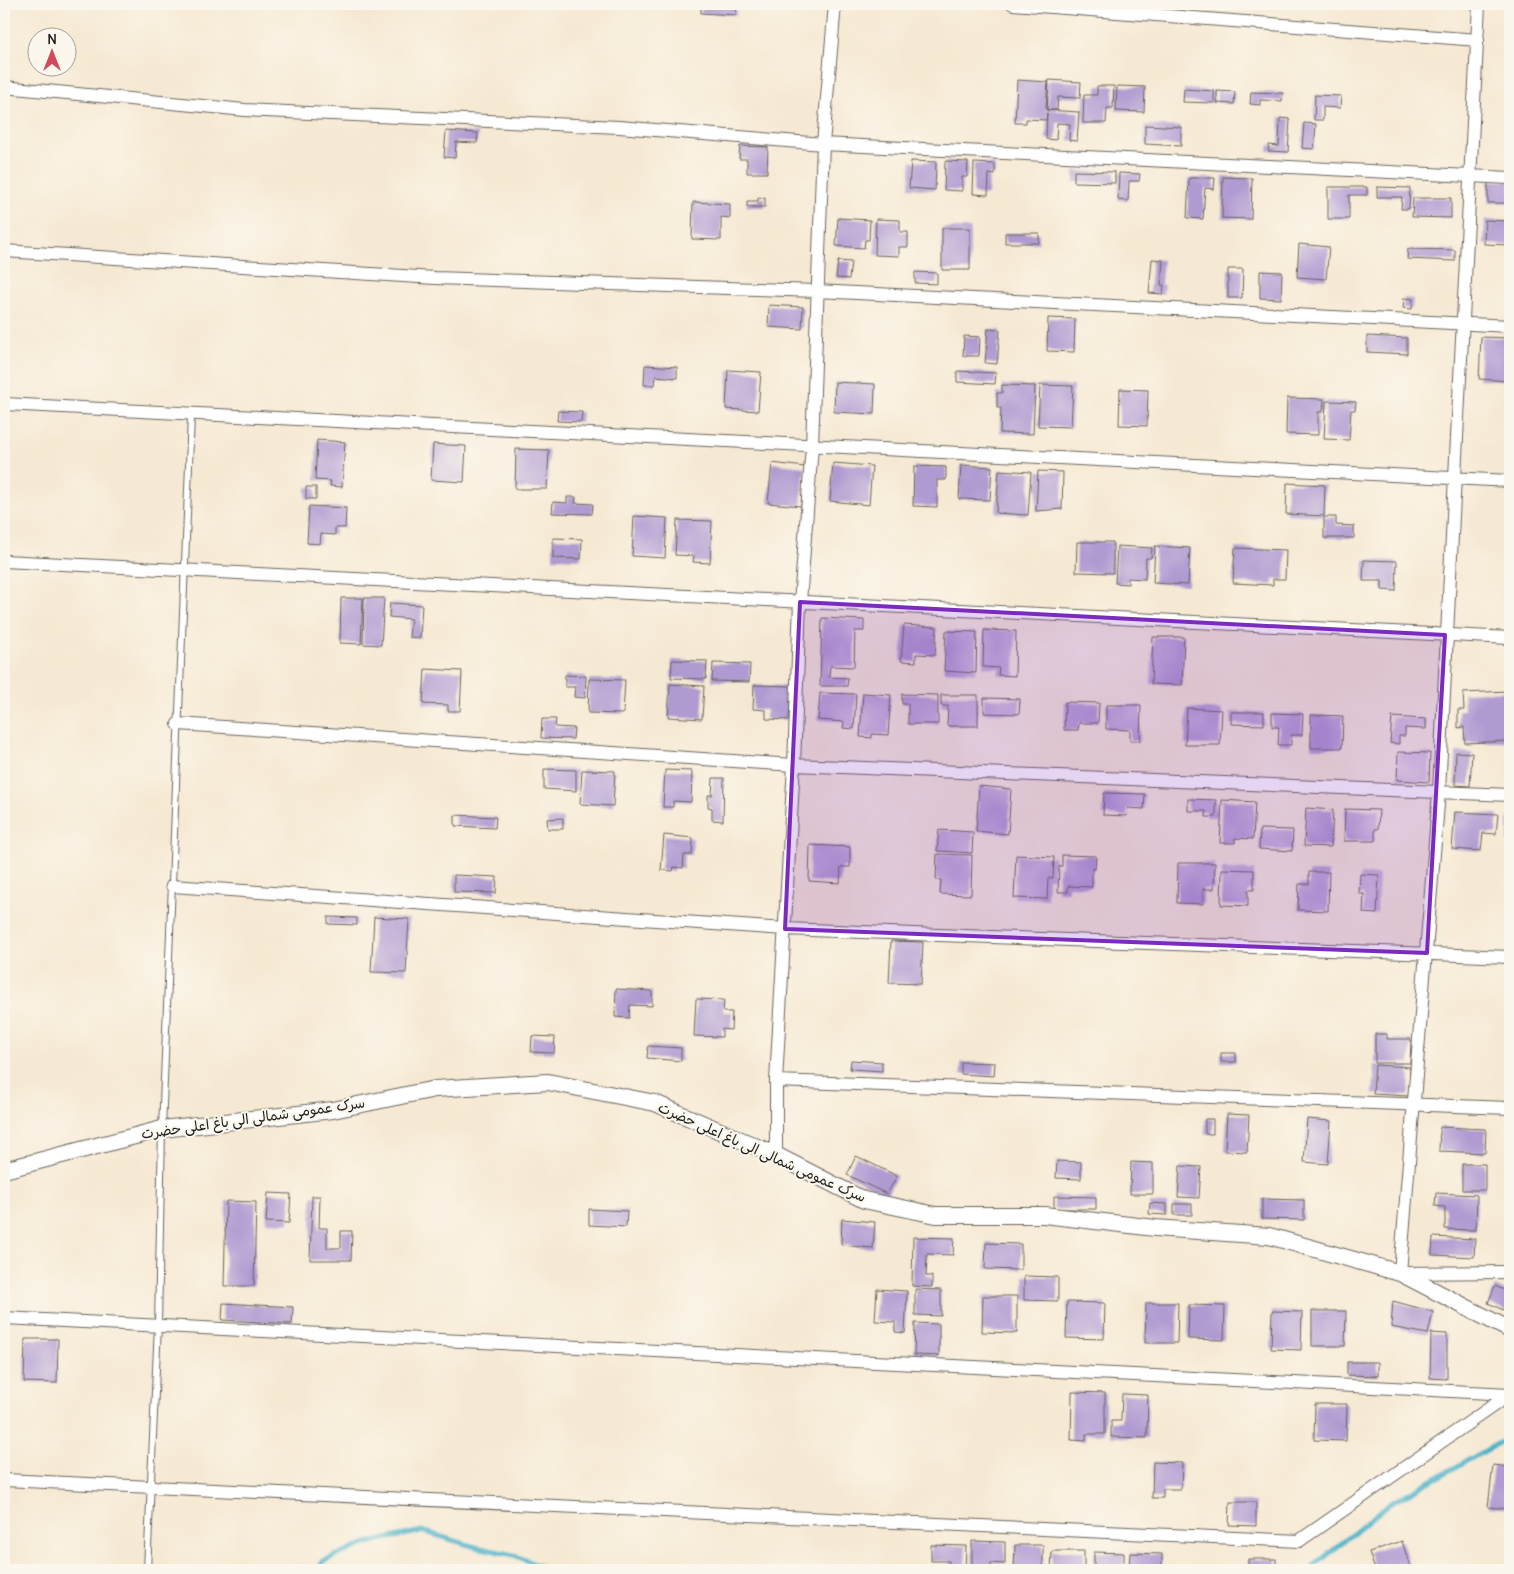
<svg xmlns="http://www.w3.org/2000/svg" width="1514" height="1574" font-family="Delius,'Playpen Sans Arabic',sans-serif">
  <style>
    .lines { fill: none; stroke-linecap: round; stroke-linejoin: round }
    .stream { stroke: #4bb2c9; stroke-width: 5 }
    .building { fill: #af9ad1 }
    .service-casing { stroke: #68645c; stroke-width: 8 }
    .minor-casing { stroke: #68645c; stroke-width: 14 }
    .tertiary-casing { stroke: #68645c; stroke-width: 18 }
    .service { stroke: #fff; stroke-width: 6 }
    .minor { stroke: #fff; stroke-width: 12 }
    .tertiary { stroke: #fff; stroke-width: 16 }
    .marked { fill: #7b2cbf; fill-opacity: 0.2; stroke: #7b2cbf; stroke-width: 4; stroke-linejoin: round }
    .labels { text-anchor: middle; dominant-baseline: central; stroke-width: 4; stroke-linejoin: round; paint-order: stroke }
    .street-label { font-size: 14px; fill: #1c1c1c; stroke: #fbf7ec }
  </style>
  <rect width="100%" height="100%" fill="#fbf7ec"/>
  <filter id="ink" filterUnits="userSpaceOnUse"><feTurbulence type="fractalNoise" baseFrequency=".02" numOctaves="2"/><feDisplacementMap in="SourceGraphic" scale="10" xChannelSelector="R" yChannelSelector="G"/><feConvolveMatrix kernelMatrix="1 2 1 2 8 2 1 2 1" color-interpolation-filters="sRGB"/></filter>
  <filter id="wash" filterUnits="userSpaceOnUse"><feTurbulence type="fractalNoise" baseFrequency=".0096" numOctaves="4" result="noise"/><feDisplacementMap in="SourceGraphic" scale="20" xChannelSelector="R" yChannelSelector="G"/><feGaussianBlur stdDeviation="1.12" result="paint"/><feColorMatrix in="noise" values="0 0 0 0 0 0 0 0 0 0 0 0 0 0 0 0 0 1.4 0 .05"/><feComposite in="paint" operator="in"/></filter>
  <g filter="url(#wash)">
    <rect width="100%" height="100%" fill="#f6e9d3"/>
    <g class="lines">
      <!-- stream -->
      <path class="stream" d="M316,1570L323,1561L367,1543L422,1531L476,1547L514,1555L549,1570
        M1309,1570L1389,1504L1510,1437"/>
    </g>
    <g id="blocks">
      <!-- building -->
      <path class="building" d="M701,4H737L736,15L701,13Z
        M1017,80L1048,82L1046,110L1079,112L1077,141L1069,140L1070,124L1057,123L1056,140L1046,139L1047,113L1046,120L1026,119V123H1015Z
        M1049,80L1081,82L1080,98L1058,97L1057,110H1047Z
        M1097,86H1114L1113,108H1107L1106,123H1083L1084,95H1097Z
        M1117,86L1145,87L1144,112L1116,111Z
        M1184,89L1214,91V103L1183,102Z
        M1217,91L1235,92L1234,104L1217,103Z
        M1251,92L1283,93L1282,101L1260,100V105L1250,104Z
        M1315,95L1341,96L1340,108L1323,107V120H1314Z
        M1280,118L1290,119L1288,152L1268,151L1269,145L1279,146Z
        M1304,123L1316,124L1314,149L1302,148Z
        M1145,125L1181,127V146L1145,144Z
        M446,131L478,133L477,143L456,142L455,158L444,157Z
        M740,146L768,147L767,173H747V159H739Z
        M911,161L936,162L935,190L909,188Z
        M945,161L968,162L967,177H962V191L944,190Z
        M974,163L995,164V175L989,174L988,195L973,194Z
        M1074,171L1115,172V183L1074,182Z
        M1119,173L1140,174L1139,181H1129L1128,201L1118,200Z
        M1223,177L1252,178L1251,219L1222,218Z
        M1189,178H1215L1214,189L1205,188L1203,219L1187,218Z
        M1488,181H1510V203H1488Z
        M1328,187H1367V195H1349V219H1328Z
        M1377,187L1410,188L1409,209H1401L1402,197H1377Z
        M758,198H765V207H747V201H758Z
        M1413,198H1451V218L1412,217Z
        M693,202L730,204V218L721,217V240L692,239Z
        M838,218L870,220L869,240H865L864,248L836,246Z
        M876,219L900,220V232H908V247H899V256L875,255Z
        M1485,220L1510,221V245L1484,244Z
        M942,228H970V270H942Z
        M1005,233H1039V243H1005Z
        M1299,244L1329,247L1326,279L1297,277Z
        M1408,249L1455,250V261L1407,259Z
        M1152,259L1163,260L1161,285H1164L1163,294L1149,293Z
        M838,261L851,262L849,279L836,278Z
        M1228,269H1243L1242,298H1228Z
        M1260,271L1282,272L1281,299L1260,298Z
        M915,272L937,273V284L915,283Z
        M1404,298L1413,299L1412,309L1403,308Z
        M769,305L803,307L802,329L768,327Z
        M1048,318L1075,319L1074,352L1047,351Z
        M988,329L1000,330L997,364L985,363Z
        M964,336L980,337L979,356H963Z
        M1367,336L1407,338V354L1367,352Z
        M1481,337L1510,338V381L1479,379Z
        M645,365L677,367V378L656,376L655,385H644Z
        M728,370L761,372L758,411L726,409Z
        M957,371L996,373L995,384L957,382Z
        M835,382L875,384L874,414L834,412Z
        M1002,385L1035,386L1033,434L1000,433L1001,408H997V393H1002Z
        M1040,385L1073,386L1071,427L1038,426Z
        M1120,389L1148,390L1147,426L1119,425Z
        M1287,398L1324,399L1323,412H1318V435L1286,434Z
        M1326,401L1356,402L1355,410H1351L1349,440L1324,439Z
        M558,411L582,412L581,422L557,421Z
        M317,440L345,442L342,487L330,486L331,481L315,480Z
        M433,444L466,446L464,482L431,480Z
        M516,449L549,450L547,489H515Z
        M772,463L805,467L801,506L768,503Z
        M833,463L872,466L869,505L830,501Z
        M961,465L992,467L990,500L959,499Z
        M914,466L946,467V480H937V507L913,506Z
        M999,470L1031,472L1028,515L996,513Z
        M1038,471L1063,472L1062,509L1036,511Z
        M1287,483L1325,485L1324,516L1286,514Z
        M306,487H316V499H306Z
        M567,497H576L575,503L593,504L592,514L552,513L553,502L567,503Z
        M309,506L346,508L345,528H335V535L321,534L320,544L307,543Z
        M634,516L667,518L665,558L632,556Z
        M1324,517H1336V525L1354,526V538H1324Z
        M677,520L712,521L710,563L693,562L694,556L675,555Z
        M553,538L582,539L581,559L553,558Z
        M1077,542H1113V573L1076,572Z
        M1117,546L1152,548L1151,558H1146L1145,579L1128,578V584L1115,583Z
        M1155,546L1190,548L1188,585L1153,583Z
        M1235,548L1286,550L1285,579H1273V585L1233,583Z
        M1364,560L1397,561L1396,591L1382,590V581H1363Z
        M341,598H363L361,644L340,643Z
        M364,598H384L381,645L363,644Z
        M390,603L422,605L420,638L409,637L411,619L389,617Z
        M822,618L864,620V631H855L854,667L830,666L829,677L848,678L847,686H820Z
        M904,625L937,627L935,655L916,654V662L901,661Z
        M984,630L1016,631L1015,676L998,675L999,668L983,667Z
        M946,631L977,632L976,673L944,671Z
        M1153,637H1184L1182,685L1151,684Z
        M672,660L707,661L706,679L671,678Z
        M713,663L750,664L749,682L712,681Z
        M425,669L462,671L460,711H448V705L423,704Z
        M565,675L586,676L585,698L574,697L575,687H565Z
        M589,679L625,680L623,714L588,713Z
        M670,684L704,686L702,719L668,717Z
        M754,685L791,686L789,720L766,719V710L753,709Z
        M1508,691L1510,741L1465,743L1464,727L1458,728V710H1464L1463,693Z
        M820,693L856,694L854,729L843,728L844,722L818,720Z
        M863,693L891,695L888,735L872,734V738L860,737Z
        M902,694L938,695V724H908V704H902Z
        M941,695H978V726H947L948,706H941Z
        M984,698L1020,699L1019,714L984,713Z
        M1065,702L1099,703L1098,723H1079L1078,730H1064Z
        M1106,705H1141L1140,741H1130V730L1106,729Z
        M1187,708L1222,710L1220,745H1185Z
        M1231,712H1264V725L1231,724Z
        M1272,713L1303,714L1302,735H1291V745H1278L1279,727H1272Z
        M1311,715L1343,716L1342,748H1311Z
        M1392,717L1426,719V729L1405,728V736H1399V744L1390,743Z
        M542,719H556L555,727L574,728L573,739L541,738Z
        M1398,752L1430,753L1429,782L1397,780Z
        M1456,752L1472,753L1470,786L1455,785Z
        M544,769L576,770V791L544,789Z
        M582,770L615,771L613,806L580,804Z
        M665,770L692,771L691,802L673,801V807H663Z
        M713,778H724L723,821L712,820V808L708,807V795H712Z
        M979,786L1011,789L1008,834L976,831Z
        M1104,793L1145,794L1144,809L1128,808L1127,816L1103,815Z
        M1188,799L1216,800V817H1206V811H1188Z
        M1222,800L1255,802L1253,839L1235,838V843H1220Z
        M1306,808L1333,810L1331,847L1304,846Z
        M1345,809L1379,810L1378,829H1375V841H1344Z
        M1455,812L1498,814L1496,834L1483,833L1481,851L1452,849Z
        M455,815L496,817L495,828L455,826Z
        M1508,817H1510V844H1508Z
        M563,818V829H548L547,819Z
        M1260,829L1293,830L1292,851L1259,849Z
        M939,830L973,832L972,853L937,851Z
        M664,835L693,838L692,855H684L683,868L674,867L673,871L661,870Z
        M810,845L850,847V867H841L840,883L809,881Z
        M937,854L972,855L971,895L940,894L941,880H936Z
        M1016,855L1054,857L1053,878H1048L1047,899L1014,898Z
        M1062,855L1096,856L1095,869H1092V887L1068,886V892H1058L1059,866H1062Z
        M1178,863H1215L1214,889H1203V904L1177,903Z
        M1222,869L1254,870V890H1248V906L1221,905Z
        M1309,872H1329L1328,911L1298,910L1299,884H1309Z
        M1360,874L1379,875L1377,914L1363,913L1364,894H1359Z
        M454,875L497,877L496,893L454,892Z
        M328,917L357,918V925L328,924Z
        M374,917L409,919L406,973L371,972Z
        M891,941L923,942L921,984L889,983Z
        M616,989L652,991V1006L630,1005L629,1018L615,1017Z
        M696,999L724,1000L723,1012H732L731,1030L722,1029V1037L694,1036Z
        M1375,1034H1387V1039H1411L1410,1063H1375Z
        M532,1036L555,1037L554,1053L531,1052Z
        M648,1046L681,1048V1061L647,1058Z
        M1221,1053H1236V1062H1221Z
        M851,1060L882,1062V1071L850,1069Z
        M961,1062L995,1063L994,1076L961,1074Z
        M1375,1065L1410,1067L1409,1096L1373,1094Z
        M1227,1114L1249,1115L1247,1152L1225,1151Z
        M1205,1119H1213V1134H1205Z
        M1307,1119L1331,1121L1328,1164L1304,1162Z
        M1440,1127L1486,1129L1485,1153L1439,1151Z
        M856,1156L897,1176L887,1194L847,1175Z
        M1057,1161L1081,1162V1179L1056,1178Z
        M1131,1162L1153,1163V1194H1130Z
        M1462,1164H1485V1190H1462Z
        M1180,1166L1201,1167L1199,1198L1178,1197Z
        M268,1193L291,1194L289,1223L266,1222Z
        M1436,1193L1477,1195L1476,1230L1445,1229V1207L1435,1206Z
        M312,1196H320L319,1228H327V1248H341V1231H352L351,1260H310Z
        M1054,1196L1096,1197V1209H1054Z
        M1262,1199L1304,1200V1220L1262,1219Z
        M226,1201L256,1202L254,1286H224Z
        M1150,1203L1167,1204V1215L1149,1214Z
        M1174,1204H1192V1215H1174Z
        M589,1209L627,1211L626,1227L589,1225Z
        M842,1219L875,1222L873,1248L841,1245Z
        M913,1237L954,1238L953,1255L927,1254L926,1276H932V1287L912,1286Z
        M1433,1237L1475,1239L1474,1257L1432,1255Z
        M986,1243L1021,1244V1270L985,1269Z
        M1024,1276L1058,1277V1301L1024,1300Z
        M1495,1286L1510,1293V1313L1488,1303Z
        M877,1289L907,1291L905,1333L895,1332V1322L875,1321Z
        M915,1289L941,1290V1316L915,1315Z
        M983,1296H1017V1333L982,1332Z
        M1393,1301L1433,1312L1428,1334L1391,1327Z
        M1067,1302L1105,1303L1104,1339L1066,1338Z
        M223,1303L293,1307L292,1324L222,1320Z
        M1146,1303H1178L1177,1343H1145Z
        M1189,1305L1225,1306L1224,1340L1188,1339Z
        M1272,1311L1302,1312L1301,1350L1271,1349Z
        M1312,1311H1346L1345,1346H1312Z
        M915,1323L939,1324V1356L914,1355Z
        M1431,1333L1447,1334V1379L1430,1378Z
        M25,1339H58L57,1383L24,1382Z
        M1347,1362H1378V1376L1347,1375Z
        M1072,1392L1105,1393V1434H1086V1441L1071,1440Z
        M1122,1394L1148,1395L1147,1438L1111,1437V1421H1121Z
        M1315,1404H1347L1346,1441L1314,1440Z
        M1153,1462L1182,1463L1181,1489H1163V1498H1152Z
        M1493,1465L1510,1467V1509L1488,1507Z
        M1230,1502H1256V1526L1229,1525Z
        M972,1541L1005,1542V1564L991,1563V1570H972Z
        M1402,1541L1411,1570H1375L1369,1552Z
        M931,1545L966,1546L965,1570H949V1561H931Z
        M1015,1545H1043V1570H1014Z
        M1052,1551H1084V1570H1051Z
        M1094,1552L1124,1553V1570H1094Z
        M1130,1553L1162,1554V1570H1129Z
        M1248,1559H1276V1570H1248Z
        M852,1566H873V1570H852Z"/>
    </g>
  </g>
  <g filter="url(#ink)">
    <use href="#blocks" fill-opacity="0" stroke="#68645c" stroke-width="1"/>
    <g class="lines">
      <defs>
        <path id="service" d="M147,1570L158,1325L162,1129L191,416"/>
        <path id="minor" d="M1013,4L1478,40
          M1479,4L1439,792L1400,1273L1510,1272
          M4,87L245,110L619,127L823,144L1510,178
          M4,251L435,278L817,291L1510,326
          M4,404L1510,481
          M4,561L1510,638
          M178,724L794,765L1510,795
          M172,886L785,929L1510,957
          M776,1081L1510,1108
          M776,1155V1081L794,765L800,602L812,446L823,144L835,4
          M4,1318L1510,1394
          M4,1480L1299,1541L1510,1394"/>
        <path id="tertiary" d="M4,1170L162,1129L333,1110L435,1089L548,1082L655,1103L776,1155L864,1200L936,1215H1044L1155,1228L1269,1236L1400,1273L1510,1330"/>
      </defs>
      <!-- service casing -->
      <use href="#service" class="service-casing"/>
      <!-- minor casing -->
      <use href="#minor" class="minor-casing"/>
      <!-- tertiary casing -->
      <use href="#tertiary" class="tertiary-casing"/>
      <!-- service -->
      <use href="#service" class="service"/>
      <!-- minor -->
      <use href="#minor" class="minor"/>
      <!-- tertiary -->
      <use href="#tertiary" class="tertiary"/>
    </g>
  </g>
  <!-- marked area -->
  <path class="marked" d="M800,602L1445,635L1427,953L785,929Z"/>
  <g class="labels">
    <!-- street labels -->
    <g class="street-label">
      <text transform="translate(253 1118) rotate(-8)">سرک عمومی شمالی الی باغ اعلی حضرت</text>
      <text transform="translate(762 1152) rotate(24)">سرک عمومی شمالی الی باغ اعلی حضرت</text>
    </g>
  </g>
  <!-- margin -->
  <rect width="1514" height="1574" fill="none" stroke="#fbf7ec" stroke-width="20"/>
  <!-- north arrow -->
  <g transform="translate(52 52)"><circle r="24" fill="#fbf7ec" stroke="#a29f99"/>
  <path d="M0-4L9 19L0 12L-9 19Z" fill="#d1495b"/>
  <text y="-8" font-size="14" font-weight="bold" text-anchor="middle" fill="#1c1c1c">N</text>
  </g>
</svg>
